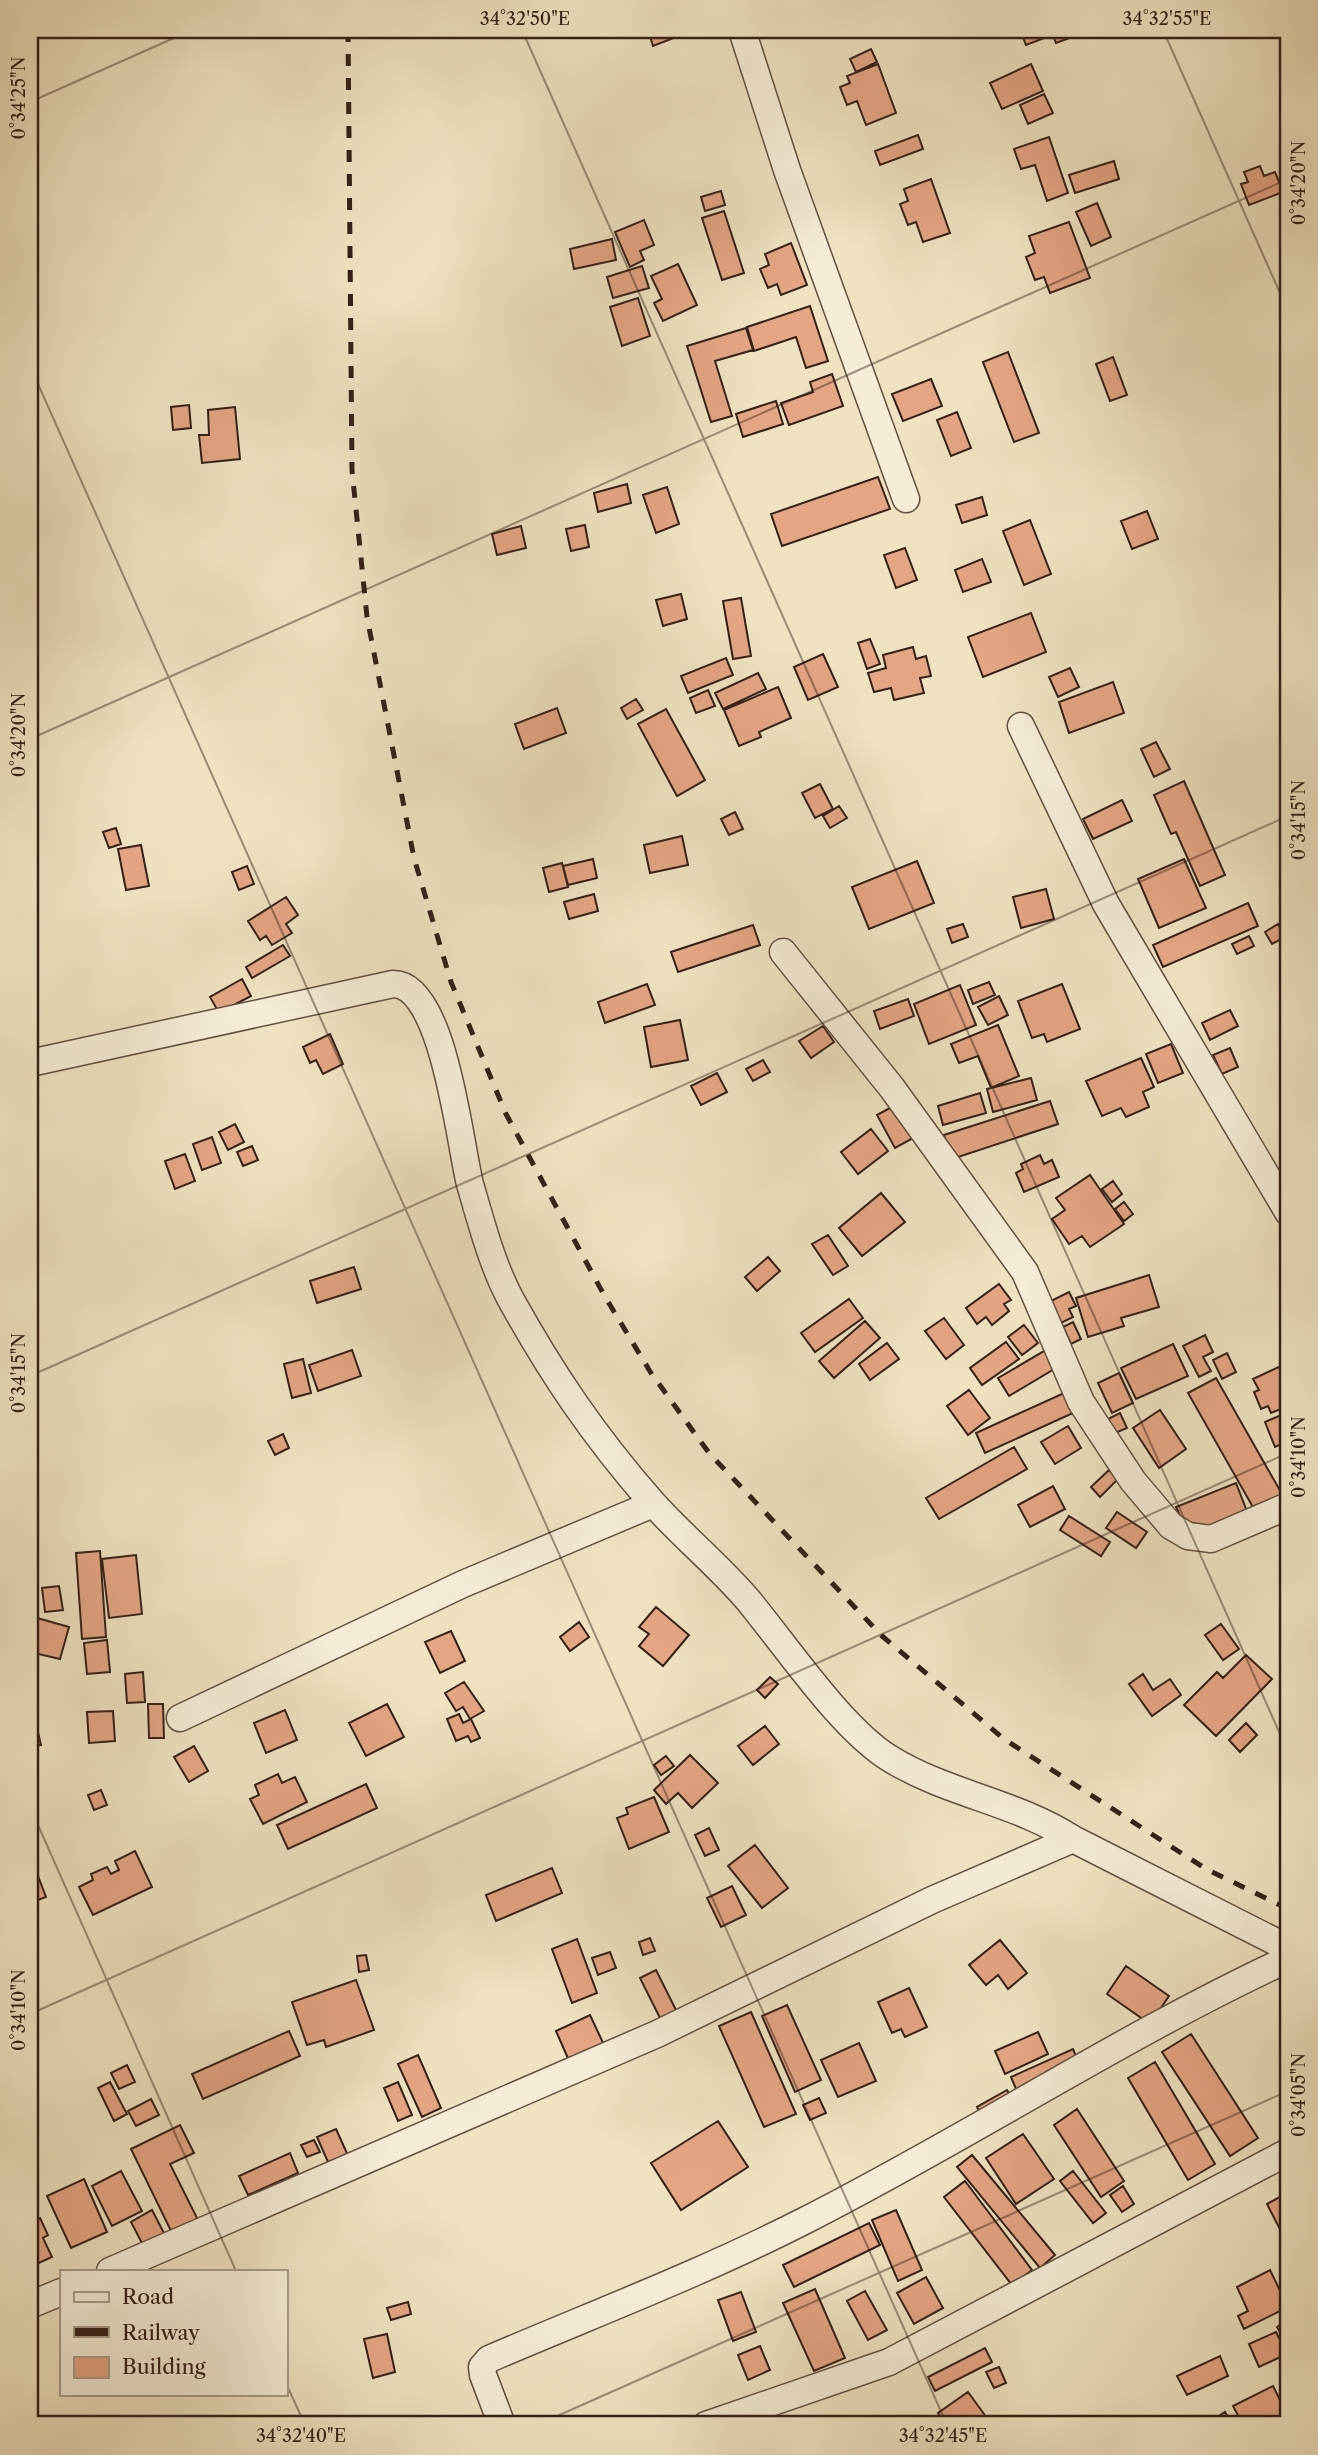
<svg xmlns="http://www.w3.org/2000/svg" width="1318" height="2455" font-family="'Libre Caslon Text',serif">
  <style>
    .building { fill: #e4a583; stroke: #342118; stroke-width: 2 }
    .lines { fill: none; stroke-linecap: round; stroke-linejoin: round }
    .minor-casing { stroke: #625142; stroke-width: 29 }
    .minor { stroke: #f4ecd6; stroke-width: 26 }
    .rail { stroke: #342118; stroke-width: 5; stroke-dasharray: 12 12; stroke-linecap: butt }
    .ticks { fill: none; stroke: #342118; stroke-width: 2; stroke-opacity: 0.45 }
    .neatline { fill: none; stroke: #342118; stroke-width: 2.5 }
    .ticks-label { font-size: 18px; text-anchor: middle; fill: #342118 }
  </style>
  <rect width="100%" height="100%" fill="#eee2c0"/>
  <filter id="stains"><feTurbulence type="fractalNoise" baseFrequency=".00286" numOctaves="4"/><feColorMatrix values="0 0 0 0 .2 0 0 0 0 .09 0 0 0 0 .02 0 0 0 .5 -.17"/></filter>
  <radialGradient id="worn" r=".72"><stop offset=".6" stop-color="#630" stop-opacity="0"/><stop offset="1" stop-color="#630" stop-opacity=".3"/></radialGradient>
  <!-- building -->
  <path class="building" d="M648,30H676L679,36L653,46Z
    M1020,30H1044L1047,37L1026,45Z
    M1051,30H1091L1056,43Z
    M871,49L877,62L856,72L850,59Z
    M878,64L896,113L866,125L857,101L847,105L840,87L850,83L847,76Z
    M1031,64L1043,91L1002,109L990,83Z
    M1044,94L1053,113L1028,124L1020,105Z
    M918,135L923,149L880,165L875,151Z
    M1049,137L1068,193L1047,201L1035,165L1021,169L1014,149Z
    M1114,161L1119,179L1075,193L1069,175Z
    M1260,166L1264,176L1275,172L1283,192L1249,205L1241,184L1248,182L1244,172Z
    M931,179L950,233L923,242L916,222L908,225L900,204L908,201L904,189Z
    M721,191L725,205L705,211L701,197Z
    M1097,203L1111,237L1091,246L1076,212Z
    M724,211L744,273L722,280L702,218Z
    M644,220L654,245L640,251L644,260L630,267L615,232Z
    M1069,222L1090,278L1050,293L1044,277L1035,280L1026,257L1035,253L1029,236Z
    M612,239L616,260L574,269L570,249Z
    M791,243L807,285L781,295L777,284L768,288L760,269L769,265L765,254Z
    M678,264L697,305L663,321L654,303L662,299L651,276Z
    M642,266L649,288L613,298L607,277Z
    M638,298L650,336L622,346L610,307Z
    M810,306L828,361L806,368L796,337L754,351L747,327Z
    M746,328L753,350L715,361L732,416L711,422L687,346Z
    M1008,352L1039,433L1014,442L983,362Z
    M1113,357L1127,395L1110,401L1096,364Z
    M832,374L843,406L789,425L781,403L813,392L810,382Z
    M931,379L942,406L903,421L892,394Z
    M776,401L783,424L743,437L736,414Z
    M189,405L191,428L173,430L171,407Z
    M235,407L240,459L202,463L199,435H209L208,410Z
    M957,412L971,448L951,456L937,420Z
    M878,477L890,509L782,546L771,514Z
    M627,484L631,503L598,512L594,493Z
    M667,487L679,524L656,533L643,495Z
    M982,497L987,515L962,523L956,505Z
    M1147,511L1158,539L1132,549L1121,521Z
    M1030,520L1051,574L1024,585L1003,531Z
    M585,525L589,547L571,551L566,529Z
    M521,526L526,548L497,555L492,534Z
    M905,548L917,580L896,588L884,555Z
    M982,559L991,582L963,592L955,570Z
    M681,594L687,619L663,626L656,600Z
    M741,598L751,656L733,659L723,601Z
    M1031,613L1046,652L983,677L968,637Z
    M870,639L880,664L867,669L858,643Z
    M913,647L916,659L926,656L931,676L920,678L924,693L894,700L891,688L874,692L868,673L886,668L883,655Z
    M823,654L838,687L808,700L794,667Z
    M726,658L733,675L688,693L681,676Z
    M1070,668L1079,687L1058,697L1049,677Z
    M758,673L766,689L723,709L715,693Z
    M1113,682L1124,713L1069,733L1059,702Z
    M778,687L791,718L759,732L761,737L739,746L724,710Z
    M708,690L715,706L696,713L690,698Z
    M636,699L643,710L627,719L621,708Z
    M557,708L566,733L524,749L515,724Z
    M666,709L705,780L677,796L638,724Z
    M1156,742L1170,769L1154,777L1141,749Z
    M1184,781L1225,875L1200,886L1176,832L1171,834L1154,795Z
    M820,784L833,809L815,818L802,793Z
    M1122,800L1132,821L1093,839L1083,819Z
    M839,806L847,818L830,828L823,816Z
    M735,812L743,829L729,835L721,819Z
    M116,828L121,844L109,848L103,832Z
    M682,836L688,865L650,873L644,845Z
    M141,845L149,886L126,890L118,849Z
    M593,859L597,878L568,885L563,866Z
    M1184,859L1206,908L1159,928L1138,879Z
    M917,861L934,903L869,929L852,887Z
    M562,863L568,887L549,892L543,868Z
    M247,866L254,884L239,890L232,872Z
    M1046,889L1054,919L1021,928L1013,897Z
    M594,894L598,911L569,919L564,902Z
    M286,897L298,915L286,924L292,933L272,945L266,936L260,940L248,921Z
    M1248,903L1258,926L1163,967L1153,945Z
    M963,924L968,937L952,943L947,929Z
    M1278,924L1285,937L1272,944L1265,932Z
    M753,925L760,945L678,972L671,952Z
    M1249,936L1254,946L1237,954L1232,944Z
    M283,945L290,956L252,978L246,967Z
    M242,979L251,996L219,1013L210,997Z
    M989,982L995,995L973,1004L968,990Z
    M647,984L655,1005L605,1023L598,1002Z
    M1062,984L1080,1029L1047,1042L1044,1034L1032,1038L1018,1001Z
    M960,985L976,1025L929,1044L914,1004Z
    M999,996L1008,1015L988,1025L978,1007Z
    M908,999L914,1016L880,1029L874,1011Z
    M1230,1010L1238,1026L1210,1040L1202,1023Z
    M680,1020L688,1060L651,1067L644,1027Z
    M998,1025L1019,1076L991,1088L978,1056L959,1063L951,1044Z
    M823,1026L834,1042L811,1058L799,1041Z
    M330,1034L343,1064L323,1074L316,1060L310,1063L303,1047Z
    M1171,1044L1183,1073L1158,1083L1146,1054Z
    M1230,1048L1238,1067L1222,1074L1213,1055Z
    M1141,1058L1154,1087L1143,1092L1149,1107L1126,1117L1121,1108L1102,1116L1086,1081Z
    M763,1060L770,1072L753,1081L746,1069Z
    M717,1073L727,1092L701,1105L691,1086Z
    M1031,1078L1037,1100L993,1112L987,1089Z
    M980,1093L986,1113L943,1125L938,1106Z
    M1050,1101L1058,1124L952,1159L944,1135Z
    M897,1104L915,1137L895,1148L877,1115Z
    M235,1124L244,1142L228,1150L219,1132Z
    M871,1129L888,1151L858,1174L841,1152Z
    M212,1137L221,1163L202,1170L193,1144Z
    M252,1146L258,1160L243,1166L237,1152Z
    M185,1154L195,1181L175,1189L165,1161Z
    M1040,1155L1044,1164L1052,1160L1059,1177L1024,1192L1016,1173L1023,1169L1021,1164Z
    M1090,1175L1124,1224L1090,1247L1082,1236L1069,1244L1052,1219L1065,1210L1056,1198Z
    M1113,1181L1122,1194L1112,1202L1102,1189Z
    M881,1193L905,1222L862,1256L839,1228Z
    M1124,1202L1133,1214L1124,1221L1115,1209Z
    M828,1235L848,1266L833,1275L812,1244Z
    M768,1257L780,1271L757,1291L745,1277Z
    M354,1267L361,1289L317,1303L310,1281Z
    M1149,1275L1159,1307L1121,1318L1124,1326L1088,1337L1076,1298Z
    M999,1284L1011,1300L1004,1304L1009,1311L992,1325L986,1317L977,1324L966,1308Z
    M1069,1292L1076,1306L1069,1309L1073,1317L1061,1323L1051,1301Z
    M849,1299L863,1318L815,1352L801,1333Z
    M944,1318L964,1345L946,1359L925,1331Z
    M865,1321L880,1338L834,1378L819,1361Z
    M1073,1322L1081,1339L1071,1344L1063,1327Z
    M1024,1325L1038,1343L1022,1355L1008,1337Z
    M1205,1335L1213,1352L1203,1357L1211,1371L1199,1377L1183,1346Z
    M1006,1342L1019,1359L982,1385L970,1368Z
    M887,1343L899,1359L870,1380L859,1364Z
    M1173,1344L1188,1376L1136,1399L1121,1368Z
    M1051,1347L1061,1365L1009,1396L998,1378Z
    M352,1350L361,1376L318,1391L309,1365Z
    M1227,1353L1236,1372L1222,1379L1213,1360Z
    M303,1359L311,1393L292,1398L284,1364Z
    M1283,1365L1288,1377V1406L1271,1413L1268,1406L1261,1409L1254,1392L1259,1390L1253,1379Z
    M1119,1373L1133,1403L1112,1413L1098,1383Z
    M1216,1378L1282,1494L1254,1509L1188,1393Z
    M969,1390L990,1418L968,1435L947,1406Z
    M1064,1393L1073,1413L985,1453L976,1433Z
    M1160,1410L1186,1449L1159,1468L1133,1428Z
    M1288,1412V1441L1275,1447L1265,1422Z
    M1120,1413L1127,1428L1113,1434L1106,1420Z
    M1068,1426L1081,1448L1055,1464L1041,1442Z
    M283,1434L289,1448L275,1455L268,1441Z
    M1014,1447L1027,1469L939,1519L926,1498Z
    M1109,1470L1118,1479L1100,1497L1091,1487Z
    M1236,1483L1248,1514L1199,1534L1195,1523L1185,1527L1176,1507Z
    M1053,1486L1065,1509L1030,1527L1018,1505Z
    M1117,1512L1147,1532L1136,1548L1106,1528Z
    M1069,1516L1110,1542L1101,1556L1060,1530Z
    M100,1551L106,1637L82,1639L76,1553Z
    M136,1555L142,1614L109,1618L102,1559Z
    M59,1586L63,1610L45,1612L42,1588Z
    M656,1607L689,1635L663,1666L639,1646L649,1634L639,1627Z
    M30,1616L69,1627L60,1659L30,1652Z
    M579,1622L589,1637L570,1651L560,1637Z
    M1221,1624L1239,1649L1223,1660L1205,1635Z
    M451,1631L465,1661L440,1673L425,1642Z
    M107,1640L110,1672L87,1674L84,1643Z
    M1246,1655L1272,1679L1216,1736L1184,1705L1217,1672L1223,1678Z
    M143,1672L145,1702L127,1703L125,1674Z
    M1143,1674L1153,1690L1170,1679L1181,1695L1152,1716L1129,1684Z
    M770,1677L778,1684L765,1698L757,1690Z
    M464,1682L484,1711L470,1719L463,1707L456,1711L445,1693Z
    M148,1704H163L164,1738H149Z
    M387,1704L404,1737L366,1756L349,1723Z
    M285,1710L297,1740L266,1753L254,1723Z
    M113,1711L115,1741L89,1743L87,1712Z
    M459,1714L463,1723L471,1719L480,1738L471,1742L468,1736L456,1741L447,1719Z
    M1246,1723L1257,1735L1240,1752L1229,1740Z
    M36,1724L41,1745L30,1747V1725Z
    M765,1726L779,1744L753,1765L738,1746Z
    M194,1746L208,1771L189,1782L174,1757Z
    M690,1755L718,1783L692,1808L678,1793L666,1804L654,1790Z
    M666,1756L674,1766L661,1775L654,1765Z
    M278,1774L282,1783L295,1777L307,1802L263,1824L250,1799L259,1795L255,1785Z
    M366,1784L377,1808L288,1849L277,1825Z
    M101,1790L107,1805L94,1810L88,1795Z
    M654,1797L669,1832L629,1849L617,1818L628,1814L626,1808Z
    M709,1828L719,1850L705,1856L695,1835Z
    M755,1845L788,1888L762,1908L728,1866Z
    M135,1851L152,1887L93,1915L79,1887L93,1880L91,1874L107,1867L111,1874L119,1870L115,1861Z
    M30,1855L46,1897L30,1903Z
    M552,1868L562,1893L496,1921L486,1895Z
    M732,1886L746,1915L721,1927L707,1898Z
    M650,1938L655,1951L643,1955L639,1942Z
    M577,1939L597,1993L572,2003L552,1949Z
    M1000,1940L1027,1973L1008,1989L998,1975L986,1985L969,1965Z
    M610,1952L616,1968L598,1975L592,1958Z
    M366,1955L369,1970L359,1972L357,1956Z
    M1126,1966L1169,1996L1150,2024L1107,1994Z
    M656,1970L678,2014L662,2022L640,1978Z
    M356,1980L374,2030L326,2047L324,2040L307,2045L292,2002Z
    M909,1988L927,2027L905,2037L901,2029L892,2033L878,2002Z
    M787,2005L821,2080L795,2092L762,2016Z
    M751,2012L796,2114L764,2127L719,2026Z
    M590,2015L605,2047L570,2063L556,2031Z
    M289,2031L300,2056L203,2099L192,2074Z
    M1038,2032L1048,2054L1005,2074L995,2051Z
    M1191,2034L1258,2138L1230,2156L1162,2052Z
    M859,2043L876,2081L838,2097L821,2060Z
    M1073,2049L1080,2066L1018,2094L1011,2077Z
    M418,2055L441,2108L422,2117L398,2064Z
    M1155,2062L1215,2164L1188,2180L1128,2078Z
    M127,2065L135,2082L119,2089L111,2073Z
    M110,2082L127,2114L114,2121L98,2088Z
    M398,2082L412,2115L398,2121L384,2088Z
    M1007,2090L1015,2104L985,2122L977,2107Z
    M819,2098L826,2113L810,2120L803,2105Z
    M151,2099L159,2115L136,2126L128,2111Z
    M1077,2109L1124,2181L1101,2197L1054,2125Z
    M718,2121L748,2167L681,2210L651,2163Z
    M180,2125L194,2153L170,2164L199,2222L173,2235L131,2149Z
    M336,2129L350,2160L331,2169L317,2137Z
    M1023,2134L1054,2179L1016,2204L986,2158Z
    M314,2140L320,2152L307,2157L301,2145Z
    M290,2153L298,2173L248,2195L239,2176Z
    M972,2155L1055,2255L1040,2268L957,2167Z
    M121,2171L142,2211L112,2226L92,2186Z
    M1073,2171L1106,2213L1093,2223L1060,2181Z
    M84,2179L107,2232L71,2248L47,2196Z
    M965,2181L1032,2270L1012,2285L944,2197Z
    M1123,2186L1134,2204L1122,2212L1110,2195Z
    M1287,2193L1288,2196V2245L1267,2204Z
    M152,2210L165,2235L144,2247L131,2222Z
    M896,2210L922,2270L898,2281L872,2220Z
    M40,2218L48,2235L43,2238L52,2257L32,2266L30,2223Z
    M869,2223L880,2245L794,2287L783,2265Z
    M1270,2270L1288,2307L1244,2329L1238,2316L1248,2311L1237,2287Z
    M926,2277L943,2308L914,2324L897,2293Z
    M815,2289L845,2358L814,2371L783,2303Z
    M865,2291L887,2330L868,2340L847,2301Z
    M741,2292L756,2332L733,2341L718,2300Z
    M408,2302L411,2314L391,2320L387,2308Z
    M1288,2320V2346L1277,2327Z
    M1276,2332L1287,2354L1259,2367L1249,2344Z
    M387,2334L395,2372L373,2378L364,2339Z
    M760,2346L770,2370L748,2380L738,2355Z
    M985,2348L992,2362L935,2391L928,2377Z
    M1220,2356L1228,2376L1187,2395L1177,2376Z
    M999,2367L1006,2383L994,2388L986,2372Z
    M1273,2386L1288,2416V2425H1243L1233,2406Z
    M968,2392L992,2425H946L938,2413Z
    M1225,2412L1233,2425H1212L1210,2422Z"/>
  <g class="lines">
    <defs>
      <path id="minor" d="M742,30L787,170L906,499
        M1021,726L1106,904L1288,1212
        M783,952L892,1088L1025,1272L1081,1402L1133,1481L1171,1526L1188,1536L1211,1539L1288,1506
        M30,1063L393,984C444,983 460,1146 470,1184C481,1222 492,1264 510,1298C552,1374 594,1436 651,1501C682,1536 718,1565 748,1600C786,1646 841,1728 889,1758C947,1794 1016,1802 1073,1839L1288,1948
        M180,1718L463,1584L653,1504
        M110,2271L657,2034L932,1900L1073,1839
        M30,2305L61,2292
        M502,2425L483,2375L482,2367L489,2359C594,2314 702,2273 804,2221C968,2138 1122,2036 1288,1959
        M706,2425L889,2362L1288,2152"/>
    </defs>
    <!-- minor casing -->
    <use href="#minor" class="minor-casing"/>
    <!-- minor -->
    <use href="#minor" class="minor"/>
    <!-- rail -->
    <path class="rail" d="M348,30L352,470L367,617L414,858L451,982L506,1114L604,1295L651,1373L709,1453L882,1636L1004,1739L1206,1869L1288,1909"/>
  </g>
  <!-- ticks -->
  <path class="ticks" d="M522,30L1288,1752M1163,30L1288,311M30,102L192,30M30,366L947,2425M30,739L1288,179M30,1376L1288,816M30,1807L236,2271M30,2014L1288,1453M285,2381L305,2425M537,2425L1288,2091"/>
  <!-- margin -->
  <rect width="1318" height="2455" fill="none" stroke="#eee2c0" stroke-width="77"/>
  <!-- legend -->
  <rect x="60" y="2270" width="228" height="126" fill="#f4ecd6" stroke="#a79b8a" stroke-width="2"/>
  <rect x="74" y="2292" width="35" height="10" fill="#f4ecd6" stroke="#a79b8a" stroke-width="2"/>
  <text x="122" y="2304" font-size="21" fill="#342118">Road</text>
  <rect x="74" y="2327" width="35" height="10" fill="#342118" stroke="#a79b8a" stroke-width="2"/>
  <text x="122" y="2340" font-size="21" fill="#342118">Railway</text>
  <rect x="74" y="2357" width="35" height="21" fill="#e4a583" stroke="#a79b8a" stroke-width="2"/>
  <text x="122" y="2374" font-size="21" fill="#342118">Building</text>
  <rect x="38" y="38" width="1242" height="2378" class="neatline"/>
  <g class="ticks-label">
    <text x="525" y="25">34°32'50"E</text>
    <text x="1167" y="25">34°32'55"E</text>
    <text transform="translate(19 98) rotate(-90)" y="6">0°34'25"N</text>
    <text transform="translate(1299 183) rotate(-90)" y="6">0°34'20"N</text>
    <text transform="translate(19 735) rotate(-90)" y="6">0°34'20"N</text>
    <text transform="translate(1299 820) rotate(-90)" y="6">0°34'15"N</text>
    <text transform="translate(19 1373) rotate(-90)" y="6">0°34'15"N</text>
    <text transform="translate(1299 1457) rotate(-90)" y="6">0°34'10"N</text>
    <text transform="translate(19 2010) rotate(-90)" y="6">0°34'10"N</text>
    <text transform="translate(1299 2095) rotate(-90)" y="6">0°34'05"N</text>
    <text x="301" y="2442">34°32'40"E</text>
    <text x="943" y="2442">34°32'45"E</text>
  </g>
  <rect width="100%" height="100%" filter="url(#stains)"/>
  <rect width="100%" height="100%" fill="url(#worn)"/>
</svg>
